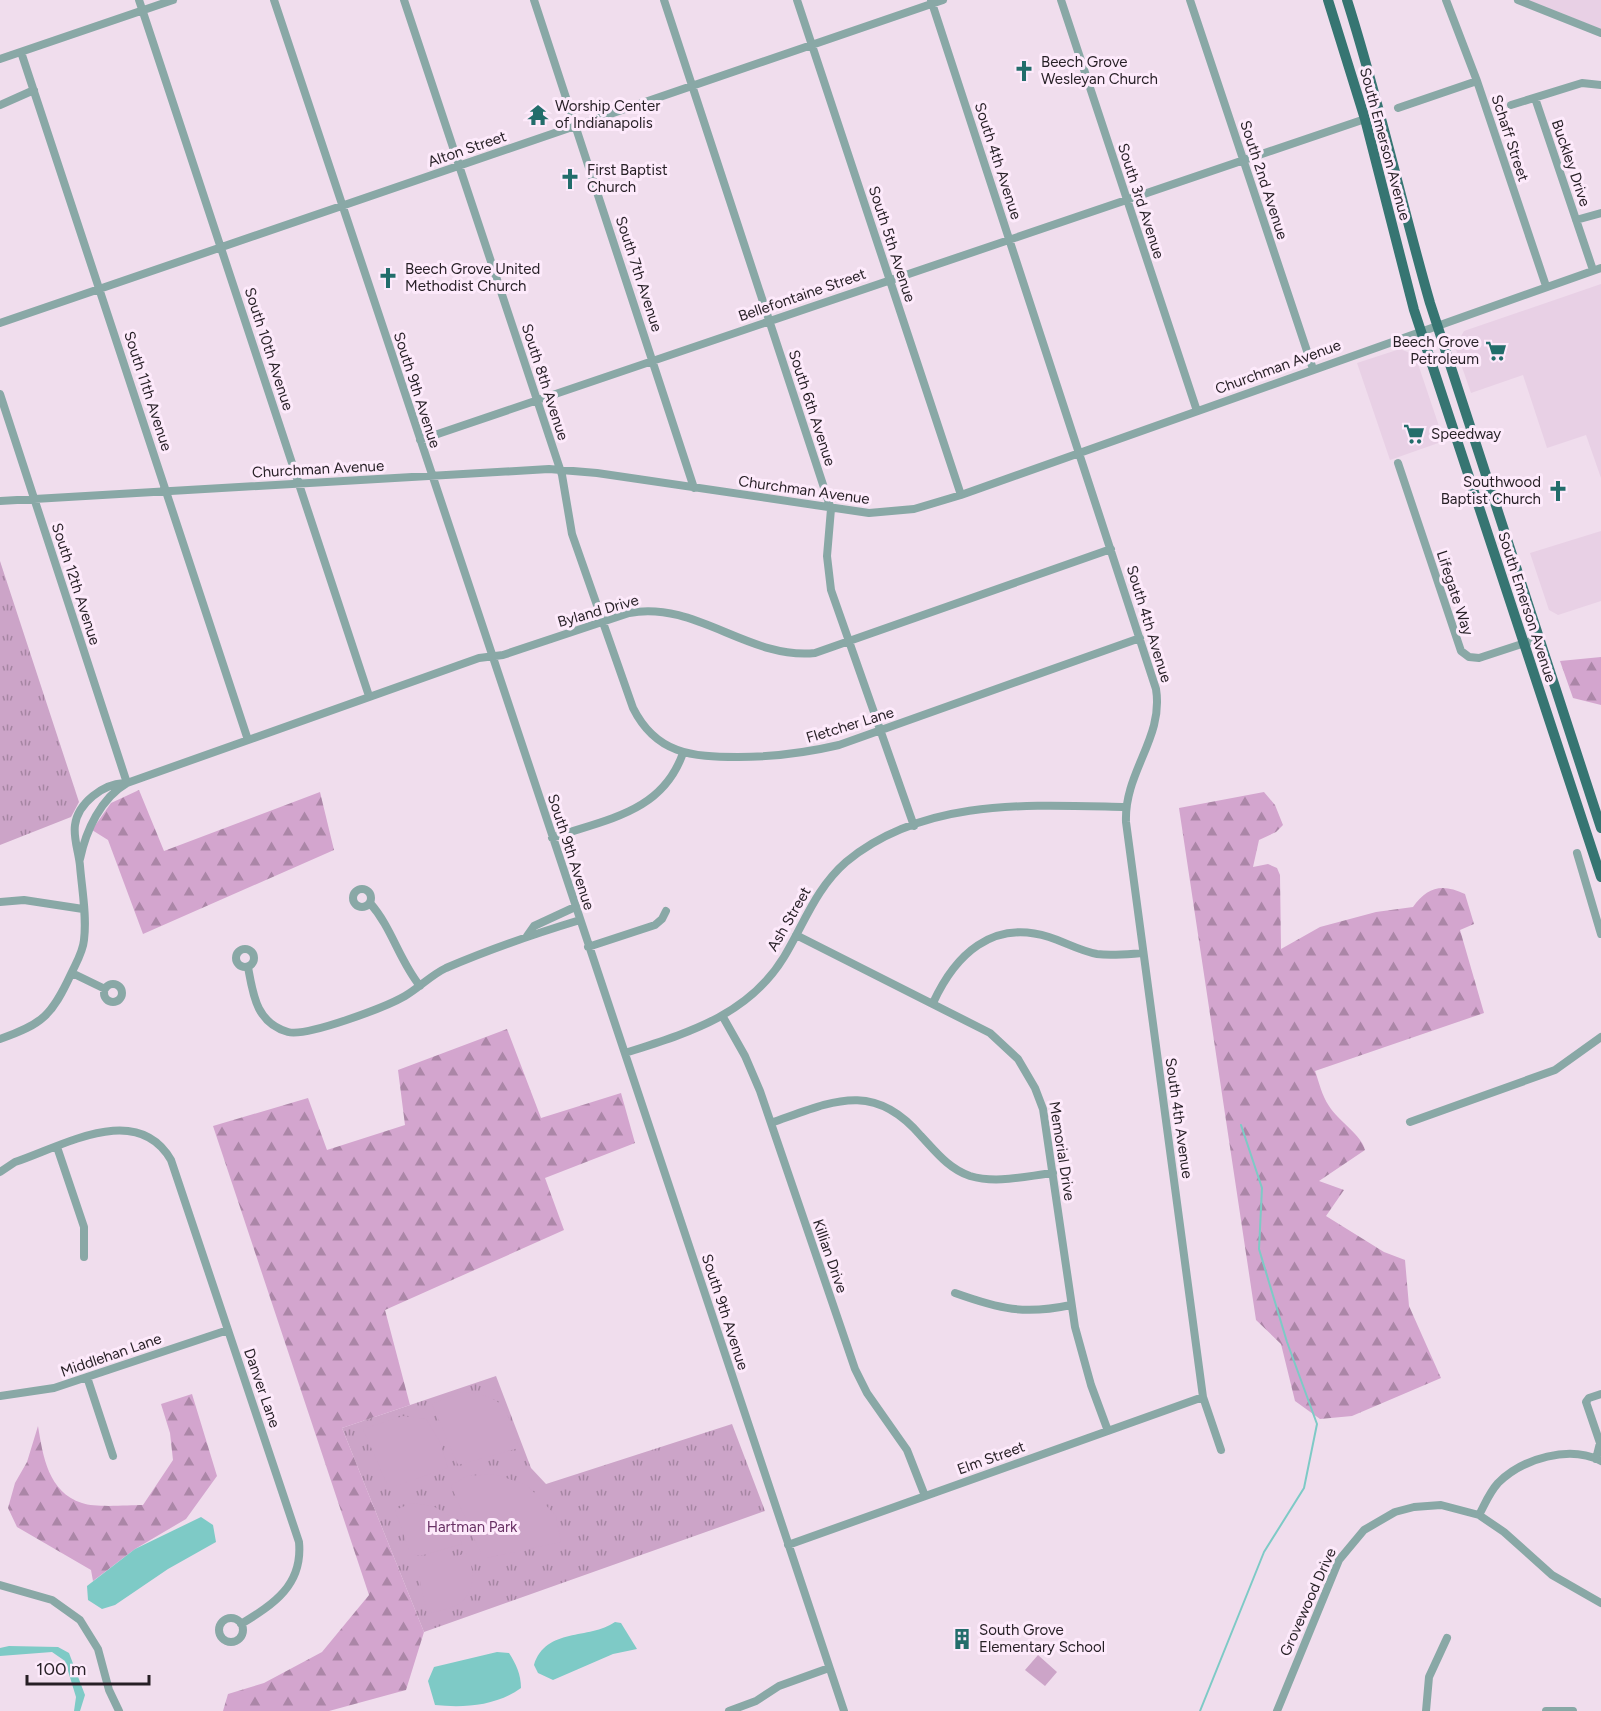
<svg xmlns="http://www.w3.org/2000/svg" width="1601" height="1711" font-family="Figtree,sans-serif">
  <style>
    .built { fill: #e8d0e5 }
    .grass { fill: url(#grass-tufts) }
    .forest { fill: url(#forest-firs) }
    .garden { fill: #cca4c8 }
    .water { fill: #7ecac6 }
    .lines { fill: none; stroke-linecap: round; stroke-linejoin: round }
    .stream { stroke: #7ecac6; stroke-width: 2 }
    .minor { stroke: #89a8a6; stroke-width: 8 }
    .major { stroke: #367572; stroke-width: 10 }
    .labels { text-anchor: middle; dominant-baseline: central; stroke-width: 6; stroke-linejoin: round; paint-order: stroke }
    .poi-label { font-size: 15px; fill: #261f25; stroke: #fdeafb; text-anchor: start }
    .street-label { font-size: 15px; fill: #261f25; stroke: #fdeafb }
    .park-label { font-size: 15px; fill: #693265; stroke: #fdeafb }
  </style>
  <defs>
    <pattern id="grass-tufts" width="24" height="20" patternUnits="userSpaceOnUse" patternTransform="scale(1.5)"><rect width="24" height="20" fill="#cca4c8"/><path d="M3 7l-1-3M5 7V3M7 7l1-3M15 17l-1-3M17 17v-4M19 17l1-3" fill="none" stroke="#a585a2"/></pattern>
    <pattern id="forest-firs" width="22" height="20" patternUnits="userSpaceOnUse" patternTransform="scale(1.5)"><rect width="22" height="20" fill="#d3a5ce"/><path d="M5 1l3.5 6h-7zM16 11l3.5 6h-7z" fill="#ab86a7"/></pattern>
  </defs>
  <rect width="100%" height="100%" fill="#f0dded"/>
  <!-- built -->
  <path class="built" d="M1528,0H1601V29Z
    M1601,284V478L1586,435L1547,448L1523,375L1471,393L1455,347L1464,331Z
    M1400,349L1415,355L1444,441L1390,460L1357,363Z
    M1601,531V601L1558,615L1549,610L1530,553Z"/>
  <!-- grass -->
  <path class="grass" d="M0,561L79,802L71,817L0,845Z
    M496,1376L531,1468L546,1484L732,1424L765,1511L424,1632L342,1428Z"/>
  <!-- forest -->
  <path class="forest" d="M1601,657V705L1573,698L1560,661Z
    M139,790L164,851L320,792L334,850L143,934L108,840L92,830L111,803Z
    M1264,792L1275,805L1283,825L1276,832L1259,840L1253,867L1268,864L1277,868L1280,875L1281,949L1320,927L1376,912L1413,907C1427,887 1442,883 1465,894L1474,924L1460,930L1484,1013L1315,1071C1319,1082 1322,1096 1329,1106C1338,1121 1362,1135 1365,1150L1319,1181L1344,1190L1326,1216L1384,1252L1405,1260L1409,1306L1441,1378L1352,1416L1320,1419L1295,1401L1281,1344L1256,1320L1179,808Z
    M507,1029L541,1118L621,1093L635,1143L545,1178L564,1230L385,1310L410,1405L342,1428L424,1632L406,1690L329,1711H223L228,1694L264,1683L322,1652L369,1595L213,1126L308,1098L327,1150L405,1125L398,1070Z
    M192,1394L217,1476L186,1519L135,1549L93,1581L91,1570L17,1527L8,1508L15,1483L27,1462L38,1426C43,1456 48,1492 82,1503C96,1508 127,1505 143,1505L173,1460L170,1433L161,1404Z"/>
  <!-- garden -->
  <path class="garden" d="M460,1392C506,1395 506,1408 519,1448L458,1465L432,1404Z
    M403,1416L426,1419L440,1442L448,1468L395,1486L387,1484L363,1429Z
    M494,1474L527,1485L556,1516L561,1542L487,1558L481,1554L451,1486L467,1476Z
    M412,1503L433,1506L454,1518L462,1544L420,1556L410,1553L395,1510Z
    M466,1553C476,1570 476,1596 455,1606C446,1610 436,1611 427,1614L419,1576L421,1568Z
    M1038,1655L1057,1672L1045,1686L1025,1670Z"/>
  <!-- water -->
  <path class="water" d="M201,1517L213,1525L216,1542L168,1569L115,1605L102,1609L88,1600L87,1586L135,1549Z
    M615,1622L621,1623L637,1649L613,1654L553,1680L538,1673L534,1665C546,1627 589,1640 615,1622Z
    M9,1646L58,1647L69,1653L85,1695L80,1711H74L76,1697L65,1661L52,1652L0,1656V1648Z
    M497,1652L509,1653C516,1664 521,1674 521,1688C496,1706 464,1708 435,1705L428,1681L434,1667Z"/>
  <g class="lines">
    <!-- stream -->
    <path class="stream" d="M1200,1711L1264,1552L1304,1488L1317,1424L1287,1342L1259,1249L1262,1188L1241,1125"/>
    <!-- minor -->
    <path class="minor" d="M139,0L369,696
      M274,0L844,1711
      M404,0L562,475L572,534L633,708C656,754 692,757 738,757C773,757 805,753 839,745L1140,638
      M534,0L694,488
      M664,0L831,509L827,556L831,590L914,826
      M797,0L961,495
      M931,0L1156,689C1164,738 1124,772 1126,822L1203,1397L1221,1450
      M1061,0L1197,411
      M1190,0L1313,369
      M1446,0L1477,81L1546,286
      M1518,0L1601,33
      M21,52L248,740
      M0,59L173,0
      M1535,98L1593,270
      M0,105L34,90
      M1511,105L1582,83L1601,85
      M1398,108L1477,81
      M1576,220L1601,213
      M0,323L943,0
      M0,394L127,783
      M420,440L1365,119
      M1398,463L1461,651L1469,657L1479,658L1540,638
      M0,501L549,469L597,473L869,513L914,509L961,495L1601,268
      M552,838C606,819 662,813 683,753
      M1577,853L1601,934
      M80,859C86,830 101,798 127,783L479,658L503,655L629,613C695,600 749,660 815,653L1111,549
      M353 898a9 9 0 1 1 18 0a9 9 0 1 1-18 0Z
      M0,902L24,900L83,909
      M370,903C392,928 399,960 420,986
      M796,935L990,1033L1018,1059L1035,1088L1043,1109L1075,1327L1091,1385L1108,1431
      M527,936L534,926L575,907
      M588,947L655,925L662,919L666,911
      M236 958a9 9 0 1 1 18 0a9 9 0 1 1-18 0Z
      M248,967C253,994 256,1023 288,1032C307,1037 386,1007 405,996C419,988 431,975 446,968C490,949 534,934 580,920
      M72,973L105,989
      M104 993a9 9 0 1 1 18 0a9 9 0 1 1-18 0Z
      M933,1003C955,955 992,919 1049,937C1065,942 1080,951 1097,954C1112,956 1128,954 1143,953
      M723,1017L745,1056L760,1091L855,1369L867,1393L907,1450L925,1496
      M0,1039C43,1024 52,1015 71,974C76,963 83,952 84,940C87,916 82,890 80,866C79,853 73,838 75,825C78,803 103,784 124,783
      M625,1053C687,1033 748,1016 784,957C804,924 816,888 846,862C924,797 1032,805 1126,807
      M1410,1122L1555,1070L1601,1037
      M771,1123C831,1102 873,1079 921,1136C936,1152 949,1169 970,1176C997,1184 1026,1176 1053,1173
      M57,1147L84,1227V1257
      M0,1172L15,1162C63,1146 137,1101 171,1160L299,1542C303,1585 274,1604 241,1624
      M955,1293C1000,1309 1024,1315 1071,1305
      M87,1377L113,1456
      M0,1396L54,1388L228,1330
      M1596,1459L1600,1443L1586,1402L1589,1398L1601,1394
      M1479,1515C1485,1504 1489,1493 1498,1483C1523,1458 1570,1445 1601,1461
      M788,1545L1203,1397
      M0,1585L52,1600L80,1620L98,1649L109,1690L119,1711
      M219 1630a12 12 0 1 1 24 0a12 12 0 1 1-24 0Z
      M729,1711L756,1701L779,1686L829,1668
      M1277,1711L1339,1560L1364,1530L1395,1512L1414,1507L1441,1505L1479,1515L1504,1532L1552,1575L1601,1603
      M1426,1711L1429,1677L1447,1638
      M1546,1711H1573"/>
    <!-- major -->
    <path class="major" d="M1328,0L1365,119L1414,310L1601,877
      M1347,0C1379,100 1401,202 1430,303L1601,828"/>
  </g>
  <!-- icons -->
  <defs>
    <symbol id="church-bare" viewBox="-9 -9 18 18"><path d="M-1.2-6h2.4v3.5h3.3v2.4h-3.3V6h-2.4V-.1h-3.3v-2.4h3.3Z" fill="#226d6b" stroke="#fdeafb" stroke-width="2.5" paint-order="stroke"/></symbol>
    <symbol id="temple-bare" viewBox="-9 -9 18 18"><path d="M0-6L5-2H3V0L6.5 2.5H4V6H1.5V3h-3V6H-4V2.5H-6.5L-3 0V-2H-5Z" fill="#226d6b" stroke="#fdeafb" stroke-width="2.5" paint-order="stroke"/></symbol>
    <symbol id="supermarket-bare" viewBox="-9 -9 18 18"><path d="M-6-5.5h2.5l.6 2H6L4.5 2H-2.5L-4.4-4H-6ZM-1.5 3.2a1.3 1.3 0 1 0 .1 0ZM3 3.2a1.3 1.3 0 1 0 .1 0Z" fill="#226d6b" stroke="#fdeafb" stroke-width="2.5" paint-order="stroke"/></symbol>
    <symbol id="building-bare" viewBox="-9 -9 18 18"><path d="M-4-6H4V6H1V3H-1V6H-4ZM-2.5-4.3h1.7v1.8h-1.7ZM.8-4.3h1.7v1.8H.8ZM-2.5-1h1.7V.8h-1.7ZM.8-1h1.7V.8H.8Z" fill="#226d6b" stroke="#fdeafb" stroke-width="2.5" paint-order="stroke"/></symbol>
  </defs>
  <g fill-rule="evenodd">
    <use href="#church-bare" x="1009" y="56" width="30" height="30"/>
    <use href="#temple-bare" x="523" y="100" width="30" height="30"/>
    <use href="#church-bare" x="555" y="164" width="30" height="30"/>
    <use href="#church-bare" x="373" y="263" width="30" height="30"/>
    <use href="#supermarket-bare" x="1481" y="336" width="30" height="30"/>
    <use href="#supermarket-bare" x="1399" y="419" width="30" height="30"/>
    <use href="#church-bare" x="1543" y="476" width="30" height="30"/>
    <use href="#building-bare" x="947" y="1624" width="30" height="30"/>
  </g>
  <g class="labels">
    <!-- poi labels -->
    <g class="poi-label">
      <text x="1041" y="62">Beech Grove<tspan x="1041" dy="17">Wesleyan Church</tspan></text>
      <text x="555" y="106">Worship Center<tspan x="555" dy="17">of Indianapolis</tspan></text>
      <text x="587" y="170">First Baptist<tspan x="587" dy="17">Church</tspan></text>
      <text x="405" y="269">Beech Grove United<tspan x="405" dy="17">Methodist Church</tspan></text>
      <text x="1479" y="342" text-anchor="end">Beech Grove<tspan x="1479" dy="17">Petroleum</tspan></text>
      <text x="1431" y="434">Speedway</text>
      <text x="1541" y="482" text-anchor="end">Southwood<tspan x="1541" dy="17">Baptist Church</tspan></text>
      <text x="979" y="1630">South Grove<tspan x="979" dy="17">Elementary School</tspan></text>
    </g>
    <!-- street labels -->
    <g class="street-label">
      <text transform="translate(1510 138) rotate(72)">Schaff Street</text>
      <text transform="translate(1385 144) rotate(75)">South Emerson Avenue</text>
      <text transform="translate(467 149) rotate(-19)">Alton Street</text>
      <text transform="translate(998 161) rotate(72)">South 4th Avenue</text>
      <text transform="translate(1571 163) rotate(71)">Buckley Drive</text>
      <text transform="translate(1264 180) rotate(72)">South 2nd Avenue</text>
      <text transform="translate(1141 201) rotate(72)">South 3rd Avenue</text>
      <text transform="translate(892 244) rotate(72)">South 5th Avenue</text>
      <text transform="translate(639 274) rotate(72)">South 7th Avenue</text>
      <text transform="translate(802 295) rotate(-19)">Bellefontaine Street</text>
      <text transform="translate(269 349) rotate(72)">South 10th Avenue</text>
      <text transform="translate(1278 367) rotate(-20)">Churchman Avenue</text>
      <text transform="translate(545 382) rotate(72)">South 8th Avenue</text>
      <text transform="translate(417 390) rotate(72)">South 9th Avenue</text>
      <text transform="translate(148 391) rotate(72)">South 11th Avenue</text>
      <text transform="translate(812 408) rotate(72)">South 6th Avenue</text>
      <text transform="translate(318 469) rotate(-3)">Churchman Avenue</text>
      <text transform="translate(804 490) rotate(8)">Churchman Avenue</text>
      <text transform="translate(76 584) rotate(72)">South 12th Avenue</text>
      <text transform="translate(1455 593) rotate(72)">Lifegate Way</text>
      <text transform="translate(1527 607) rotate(72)">South Emerson Avenue</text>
      <text transform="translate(598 611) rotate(-16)">Byland Drive</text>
      <text transform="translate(1149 624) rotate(73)">South 4th Avenue</text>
      <text transform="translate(850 725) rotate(-17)">Fletcher Lane</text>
      <text transform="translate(571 852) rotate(72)">South 9th Avenue</text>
      <text transform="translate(789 919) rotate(-60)">Ash Street</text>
      <text transform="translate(1179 1118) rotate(82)">South 4th Avenue</text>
      <text transform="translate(1062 1151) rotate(81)">Memorial Drive</text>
      <text transform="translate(830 1256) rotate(71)">Killian Drive</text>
      <text transform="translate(725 1312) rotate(72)">South 9th Avenue</text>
      <text transform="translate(111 1355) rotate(-19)">Middlehan Lane</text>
      <text transform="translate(262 1388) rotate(71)">Danver Lane</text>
      <text transform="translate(991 1458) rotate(-20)">Elm Street</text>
      <text transform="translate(1308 1602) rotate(-66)">Grovewood Drive</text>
    </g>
    <!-- park labels -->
    <g class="park-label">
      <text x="472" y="1527">Hartman Park</text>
    </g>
  </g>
  <!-- scale -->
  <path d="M27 1675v9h122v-9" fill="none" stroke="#261f25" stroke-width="3"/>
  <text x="36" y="1675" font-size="18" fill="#261f25" stroke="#fdeafb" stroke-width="4.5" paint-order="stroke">100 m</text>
</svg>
